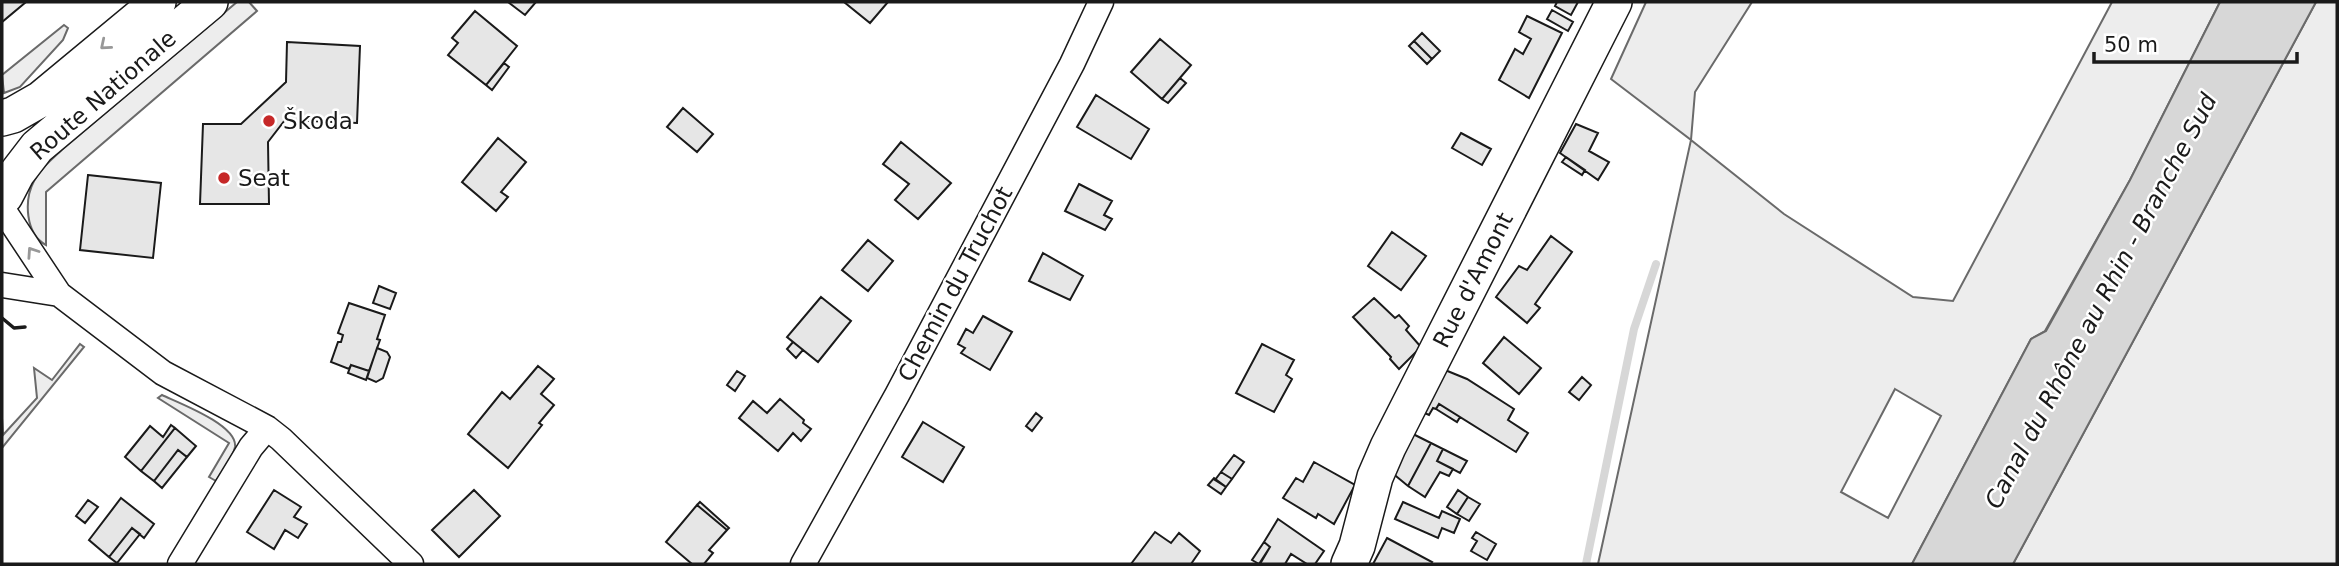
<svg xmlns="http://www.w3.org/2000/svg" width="2339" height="566" font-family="'DejaVu Sans',sans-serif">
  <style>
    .green { fill: #ededed; stroke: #6a6a6a; stroke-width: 2; fill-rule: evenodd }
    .water { fill: #d7d7d7; stroke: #6a6a6a; stroke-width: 2 }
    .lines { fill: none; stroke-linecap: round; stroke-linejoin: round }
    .stream { stroke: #d7d7d7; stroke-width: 8 }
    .building { fill: #e6e6e6; stroke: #1a1a1a; stroke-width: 2 }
    .street-casing { stroke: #1a1a1a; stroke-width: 27 }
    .secondary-casing { stroke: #1a1a1a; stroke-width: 38 }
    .street { stroke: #fff; stroke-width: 24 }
    .secondary { stroke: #fff; stroke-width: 35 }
    .fence { stroke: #1a1a1a; stroke-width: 2; stroke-dasharray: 9 3.5; stroke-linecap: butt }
    .wall { stroke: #1a1a1a; stroke-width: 3.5 }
    .oneway { stroke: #989898 }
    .poi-dot { fill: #c62828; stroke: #fff; stroke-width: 2.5 }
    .labels { text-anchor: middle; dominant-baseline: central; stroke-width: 5; stroke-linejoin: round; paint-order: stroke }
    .street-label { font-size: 23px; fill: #1a1a1a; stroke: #fff }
    .poi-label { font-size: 23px; fill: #1a1a1a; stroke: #fff; text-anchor: start }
    .water-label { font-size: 24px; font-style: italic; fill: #1a1a1a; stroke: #fff }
  </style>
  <rect width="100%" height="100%" fill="#fff"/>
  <!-- green -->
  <path class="green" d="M237,2H249L257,11L46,192V245C25,234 24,200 34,181C41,168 53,158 64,148Z
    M1646,2H1752L1695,92L1691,140L1784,214L1913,297L1953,301L2112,2H2220L2130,180L2045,331L2031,339L1912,564H1598L1691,140L1611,79ZM1895,389L1941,416L1888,518L1841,492Z
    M2316,2H2337V564H2013Z
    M64,25L68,28L63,40L20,87L4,93L2,75Z
    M80,344L84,347L2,448V418L3,435L37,398L34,368L52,380Z
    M162,395C179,403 238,425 235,447C233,459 222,471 216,481L209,477L229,443L158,398Z"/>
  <!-- water -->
  <path class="water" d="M2220,2H2316L2013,564H1912L2031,339L2046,331L2130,180Z"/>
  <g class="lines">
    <!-- stream -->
    <path class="stream" d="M1586,564L1634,329L1656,264"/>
  </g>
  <!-- building -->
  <path class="building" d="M2,2H26L2,22Z
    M508,2H536L525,15Z
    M844,2H888L870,23Z
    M1557,2H1578L1571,15L1555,6Z
    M1552,10L1573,22L1568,31L1547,19Z
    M475,11L517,46L486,85L448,55L458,43L452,38Z
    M1527,16L1562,33L1529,98L1499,80L1515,49L1523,54L1531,39L1519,32Z
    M1422,33L1440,51L1432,59L1414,41Z
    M1160,39L1191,65L1162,99L1131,72Z
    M1414,41L1432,59L1427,64L1409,46Z
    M287,42L360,46L357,123L285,120L268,142L269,204H200L203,124H241L286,82Z
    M504,63L509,67L492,90L486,85Z
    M1180,78L1186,83L1168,103L1162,99Z
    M1096,95L1149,129L1131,159L1077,127Z
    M683,108L713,134L697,152L667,127Z
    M1576,124L1598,133L1589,151L1609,162L1598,180L1560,153Z
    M1461,133L1491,149L1482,165L1452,148Z
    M498,138L526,162L501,192L508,197L496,211L462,182Z
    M901,142L951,183L918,219L895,200L909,184L883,164Z
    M1566,157L1585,170L1582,175L1562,162Z
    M88,175L161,183L153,258L80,250Z
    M1079,184L1112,201L1104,215L1112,219L1105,230L1065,211Z
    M1392,232L1426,256L1401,290L1368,266Z
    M1551,236L1572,252L1535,304L1540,308L1527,323L1496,297L1519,266L1527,270Z
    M868,240L893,261L868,291L842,270Z
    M1043,253L1083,276L1070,300L1029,281Z
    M379,286L396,293L390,309L373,303Z
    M821,297L851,321L818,362L787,337Z
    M1374,298L1395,318L1399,315L1409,326L1406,330L1421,347L1399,369L1390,359L1391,357L1353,317Z
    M349,303L385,315L377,339L380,340L369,371L351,365L349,369L331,362L338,342H341L343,335L338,333Z
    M983,316L1012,332L990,370L961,353L965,348L958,344L966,329L973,333Z
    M1504,337L1541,368L1519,394L1483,363Z
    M793,342L803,350L796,358L787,349Z
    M1262,344L1294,360L1286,375L1292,379L1274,412L1236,393Z
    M377,348L387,352L390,357L383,378L376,382L367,378Z
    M351,365L369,371L366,380L348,373Z
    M538,366L554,379L541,394L554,405L539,423L542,425L508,468L468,434L502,392L510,399Z
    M1445,370L1467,379L1514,409L1508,420L1528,433L1516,452L1439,404L1436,409L1433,408L1429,415L1420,411Z
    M737,371L745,376L735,391L727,385Z
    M1582,377L1591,385L1579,400L1569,392Z
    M780,399L804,420L803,423L811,429L801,441L793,433L778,451L739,418L753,401L767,413Z
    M1439,404L1460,417L1457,422L1436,409Z
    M1036,413L1042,418L1032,431L1026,426Z
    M923,422L964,447L943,482L902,457Z
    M171,425L175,428L141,471L125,457L150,426L163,437Z
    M175,428L196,446L187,457L178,450L154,481L141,471Z
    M1411,433L1431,443L1408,486L1391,472Z
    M1431,443L1443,449L1437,461L1453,469L1449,476L1440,472L1425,497L1408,486Z
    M1443,449L1467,461L1460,473L1437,461Z
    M178,450L187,457L162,488L154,481Z
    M1234,455L1244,462L1232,479L1221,472Z
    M1314,462L1355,485L1334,524L1318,514L1316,518L1283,498L1296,478L1303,482Z
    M1221,472L1232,479L1226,487L1215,480Z
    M1214,478L1226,487L1221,494L1208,485Z
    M274,490L301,507L294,517L307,524L298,538L285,530L274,549L247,532Z
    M474,490L500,516L459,557L432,530Z
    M1458,490L1468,497L1457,514L1447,507Z
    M1468,497L1480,504L1469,521L1457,514Z
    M121,498L154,524L144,538L132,528L109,557L89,540Z
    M88,500L98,507L85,523L76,516Z
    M700,502L729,528L727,530L697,505Z
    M1403,502L1439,518L1442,511L1460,519L1454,533L1442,528L1438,538L1395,519Z
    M697,505L727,530L709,550L713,553L704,564H692L666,542Z
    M1278,519L1324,551L1315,564H1307L1291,554L1285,564H1260L1270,547L1264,542Z
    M132,528L140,534L117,563L109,557Z
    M1155,532L1171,543L1179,533L1200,551L1191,564H1131Z
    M1476,532L1496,544L1487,560L1471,551L1477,541L1472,538Z
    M1387,538L1432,562L1430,564H1373Z
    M1264,542L1270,547L1259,564L1252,560Z"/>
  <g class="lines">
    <defs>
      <path id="street" d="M4,211L59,294L163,373L267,428L281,439L411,564
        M2,285L59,294
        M180,564L251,447L267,428
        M803,564L897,395L1072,64L1101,2"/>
      <path id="secondary" d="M2,118L13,115L41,99L158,2
        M5,196L17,173L37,147L210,2
        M1349,564L1357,546L1375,477L1388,447L1614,2"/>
    </defs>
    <!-- street casing -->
    <use href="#street" class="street-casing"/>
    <!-- secondary casing -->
    <use href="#secondary" class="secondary-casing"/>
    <!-- street -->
    <use href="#street" class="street"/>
    <!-- secondary -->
    <use href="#secondary" class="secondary"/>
    <!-- fence -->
    <path class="fence" d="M2,318L14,328L25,327"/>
    <!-- wall -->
    <path class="wall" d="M2,318L14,328L25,327"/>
  </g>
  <!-- one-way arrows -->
  <defs><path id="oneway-chevron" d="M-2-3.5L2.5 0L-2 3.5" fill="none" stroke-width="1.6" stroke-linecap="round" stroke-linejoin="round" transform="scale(1.75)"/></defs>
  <g class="oneway">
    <use href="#oneway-chevron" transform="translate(105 45) rotate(140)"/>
    <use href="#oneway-chevron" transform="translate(32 252) rotate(-124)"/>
  </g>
  <!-- markers -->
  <g class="poi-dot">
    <circle cx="269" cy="121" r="7"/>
    <circle cx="224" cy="178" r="7"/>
  </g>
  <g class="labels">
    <!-- street labels -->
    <g class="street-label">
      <text transform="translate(103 95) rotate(-41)">Route Nationale</text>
      <text transform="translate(1473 280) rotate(-63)">Rue d'Amont</text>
      <text transform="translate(955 284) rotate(-62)">Chemin du Truchot</text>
    </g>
    <!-- poi labels -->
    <g class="poi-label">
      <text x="283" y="121">Škoda</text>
      <text x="238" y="178">Seat</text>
    </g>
    <!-- water labels -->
    <g class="water-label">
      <text transform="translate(2101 301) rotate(-62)">Canal du Rhône au Rhin - Branche Sud</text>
    </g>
  </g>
  <!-- border -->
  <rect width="2339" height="566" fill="none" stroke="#1a1a1a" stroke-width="7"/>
  <!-- scale -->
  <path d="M2094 52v10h203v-10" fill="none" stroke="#1a1a1a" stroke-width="3.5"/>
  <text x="2104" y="52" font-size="21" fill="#1a1a1a" stroke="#ffffff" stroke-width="5" paint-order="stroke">50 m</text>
</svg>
